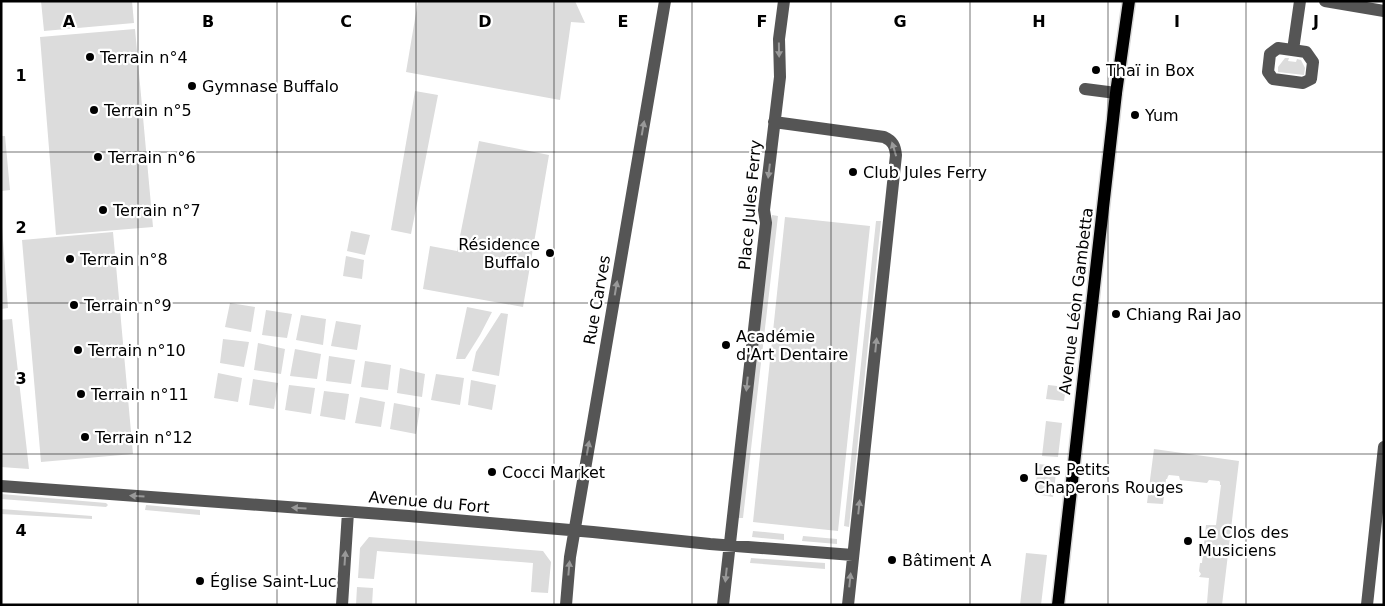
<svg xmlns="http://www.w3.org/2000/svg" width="1385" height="606" font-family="'DejaVu Sans',sans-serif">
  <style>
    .green { fill: #dcdcdc }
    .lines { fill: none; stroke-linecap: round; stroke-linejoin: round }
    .major-casing { stroke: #dbdbdb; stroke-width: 15 }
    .minor { stroke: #555; stroke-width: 12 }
    .major { stroke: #000; stroke-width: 12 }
    .oneway { fill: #999 }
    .grid { fill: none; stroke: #000; stroke-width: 1; stroke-opacity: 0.55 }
    .poi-dot { fill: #000; stroke: #fff; stroke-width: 2 }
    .labels { text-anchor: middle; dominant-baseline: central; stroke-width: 4.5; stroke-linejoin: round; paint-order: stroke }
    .poi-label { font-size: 16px; fill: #000; stroke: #fff; text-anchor: start }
    .street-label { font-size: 16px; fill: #000; stroke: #fff }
    .grid-label { font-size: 16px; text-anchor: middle; font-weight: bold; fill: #000; stroke: #fff; stroke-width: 4.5; stroke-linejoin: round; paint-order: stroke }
  </style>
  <rect width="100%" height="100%" fill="#fff"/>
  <!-- green -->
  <path class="green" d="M41,1H132L134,23L44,31Z
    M418,1H575L585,23L571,22L560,100L406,72Z
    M135,29L153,227L56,235L40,37Z
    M1285,58H1289L1288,61L1296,62L1297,59L1301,60L1305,68L1304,75L1278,72V67Z
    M415,91L438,95L411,234L391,230Z
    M1,136H5L10,190L1,191Z
    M479,141L549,155L523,307L423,289L430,246L457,251Z
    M1,213L8,308L1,309Z
    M772,215L778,216L743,518H738Z
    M785,217L870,226L838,531L753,522Z
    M876,221H881L849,527L844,526Z
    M351,231L370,235L365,255L347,251Z
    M113,232L133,454L41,462L22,240Z
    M346,256L364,260L362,279L343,276Z
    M230,303L255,307L251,332L225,327Z
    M467,307L492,312L480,335L465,359H456Z
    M266,310L292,314L287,338L262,335Z
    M501,313L508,314L499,376L472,371L476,352Z
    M301,315L326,319L323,345L296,340Z
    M12,319L29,469L1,467V320Z
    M336,321L361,325L357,350L331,346Z
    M223,339L249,342L244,367L220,363Z
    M258,343L285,349L281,374L254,370Z
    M295,349L321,354L317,379L290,376Z
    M329,356L355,360L351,384L326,381Z
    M365,361L391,365L388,390L361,387Z
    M400,368L425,374L422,397L397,393Z
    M218,373L242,378L238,402L214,398Z
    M436,374L464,378L460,405L431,400Z
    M253,379L278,383L274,409L249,405Z
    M471,380L496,385L492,410L468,405Z
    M289,385L315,388L311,414L285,410Z
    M1048,385L1066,387L1064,401L1046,399Z
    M324,391L349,394L345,420L320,416Z
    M360,397L385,402L381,427L355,423Z
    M394,403L420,408L416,434L390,429Z
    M1046,421L1062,423L1058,457L1042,456Z
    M1154,449L1239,461L1222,605H1203L1207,603L1209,578L1199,577L1201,574L1199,571L1200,563H1202L1206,525H1216L1221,485H1220V482L1219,481L1209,480L1207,483L1180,480L1179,476L1169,475L1168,476L1167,479H1166L1163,504L1147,503Z
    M1038,464L1057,466L1053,497L1035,494Z
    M1,494L106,503L108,505L106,507L1,499Z
    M146,505L200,510V515L145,510Z
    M1,509L92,516V519L1,514Z
    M753,531L784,534V540L752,537Z
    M803,536L837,539V544L802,541Z
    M369,537L543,551L551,562L548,593L531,592L533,563L377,551L374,579L358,578L360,548Z
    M1026,553L1047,555L1041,605H1020Z
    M751,558L825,563V569L750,563Z
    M357,587L373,588L372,605H356Z"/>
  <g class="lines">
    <defs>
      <path id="major" d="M1058,605L1116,93L1129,1"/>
    </defs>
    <!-- major casing -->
    <use href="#major" class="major-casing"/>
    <!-- minor -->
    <path class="minor" d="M1325,1L1384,11
      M1278,48L1306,52L1313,62L1311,79L1303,83L1273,79L1268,72L1270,54Z
      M1293,50L1300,1
      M1085,89L1116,93
      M774,122L884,137C893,141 895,146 896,155L848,605
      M1,486L409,516L593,532L710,544L853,555
      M342,605L348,512
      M566,605L570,557L665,1
      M723,605L766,223L764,210L780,77L779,39L784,1
      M1367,605L1384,447"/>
    <!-- major -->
    <use href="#major" class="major"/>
  </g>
  <!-- one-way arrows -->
  <defs><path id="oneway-solid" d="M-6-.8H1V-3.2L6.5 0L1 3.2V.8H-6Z" transform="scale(1.25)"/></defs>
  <g class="oneway">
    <use href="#oneway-solid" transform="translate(779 50) rotate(89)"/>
    <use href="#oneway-solid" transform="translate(643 128) rotate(-80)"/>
    <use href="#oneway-solid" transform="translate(894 149) rotate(-107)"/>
    <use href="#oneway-solid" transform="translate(769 171) rotate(97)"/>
    <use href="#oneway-solid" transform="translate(616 288) rotate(-80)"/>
    <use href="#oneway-solid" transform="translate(876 345) rotate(-84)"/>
    <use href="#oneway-solid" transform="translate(747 384) rotate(96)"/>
    <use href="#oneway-solid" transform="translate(588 448) rotate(-80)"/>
    <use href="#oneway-solid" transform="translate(137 496) rotate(-176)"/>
    <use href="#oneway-solid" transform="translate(859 507) rotate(-84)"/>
    <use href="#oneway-solid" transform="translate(299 508) rotate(-176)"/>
    <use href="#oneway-solid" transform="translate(345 558) rotate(-86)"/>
    <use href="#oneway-solid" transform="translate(569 568) rotate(-85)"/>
    <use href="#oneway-solid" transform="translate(726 575) rotate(96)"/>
    <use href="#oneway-solid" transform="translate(850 580) rotate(-84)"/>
  </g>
  <!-- grid -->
  <path class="grid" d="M138,1V605M277,1V605M416,1V605M554,1V605M692,1V605M831,1V605M970,1V605M1108,1V605M1246,1V605M1,152H1384M1,303H1384M1,454H1384"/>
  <!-- markers -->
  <g class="poi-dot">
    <circle cx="90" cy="57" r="5"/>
    <circle cx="1096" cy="70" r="5"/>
    <circle cx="192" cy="86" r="5"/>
    <circle cx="94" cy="110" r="5"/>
    <circle cx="1135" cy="115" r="5"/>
    <circle cx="98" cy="157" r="5"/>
    <circle cx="853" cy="172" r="5"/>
    <circle cx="103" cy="210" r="5"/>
    <circle cx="550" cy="253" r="5"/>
    <circle cx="70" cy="259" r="5"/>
    <circle cx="74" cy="305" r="5"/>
    <circle cx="1116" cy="314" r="5"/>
    <circle cx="726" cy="345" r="5"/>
    <circle cx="78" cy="350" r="5"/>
    <circle cx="81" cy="394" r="5"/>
    <circle cx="85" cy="437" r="5"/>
    <circle cx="492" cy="472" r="5"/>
    <circle cx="1024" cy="478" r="5"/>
    <circle cx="1188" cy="541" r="5"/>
    <circle cx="892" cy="560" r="5"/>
    <circle cx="200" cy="581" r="5"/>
  </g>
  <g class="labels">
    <!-- poi labels -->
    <g class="poi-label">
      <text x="100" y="57">Terrain n°4</text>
      <text x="1106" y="70">Thaï in Box</text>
      <text x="202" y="86">Gymnase Buffalo</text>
      <text x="104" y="110">Terrain n°5</text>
      <text x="1145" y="115">Yum</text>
      <text x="108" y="157">Terrain n°6</text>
      <text x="863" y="172">Club Jules Ferry</text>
      <text x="113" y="210">Terrain n°7</text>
      <text x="540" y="244" text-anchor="end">Résidence<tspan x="540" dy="18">Buffalo</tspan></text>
      <text x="80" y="259">Terrain n°8</text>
      <text x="84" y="305">Terrain n°9</text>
      <text x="1126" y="314">Chiang Rai Jao</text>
      <text x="736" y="336">Académie<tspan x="736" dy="18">d'Art Dentaire</tspan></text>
      <text x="88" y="350">Terrain n°10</text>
      <text x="91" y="394">Terrain n°11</text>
      <text x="95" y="437">Terrain n°12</text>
      <text x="1034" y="469">Les Petits<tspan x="1034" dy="18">Chaperons Rouges</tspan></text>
      <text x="502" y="472">Cocci Market</text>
      <text x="1198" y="532">Le Clos des<tspan x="1198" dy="18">Musiciens</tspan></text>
      <text x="902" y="560">Bâtiment A</text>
      <text x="210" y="581">Église Saint-Luc</text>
    </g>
    <!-- street labels -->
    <g class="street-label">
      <text transform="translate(750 205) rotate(-85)">Place Jules Ferry</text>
      <text transform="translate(597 300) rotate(-80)">Rue Carves</text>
      <text transform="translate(1076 301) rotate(-83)">Avenue Léon Gambetta</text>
      <text transform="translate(429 502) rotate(5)">Avenue du Fort</text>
    </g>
  </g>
  <g class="grid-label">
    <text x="69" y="27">A</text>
    <text x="208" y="27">B</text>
    <text x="346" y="27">C</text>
    <text x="485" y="27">D</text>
    <text x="623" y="27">E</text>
    <text x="762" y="27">F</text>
    <text x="900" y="27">G</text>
    <text x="1039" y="27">H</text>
    <text x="1177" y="27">I</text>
    <text x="1316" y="27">J</text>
    <text x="21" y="81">1</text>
    <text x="21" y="233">2</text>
    <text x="21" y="384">3</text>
    <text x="21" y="536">4</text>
  </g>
  <!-- border -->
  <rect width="1385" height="606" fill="none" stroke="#000000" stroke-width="5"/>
</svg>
